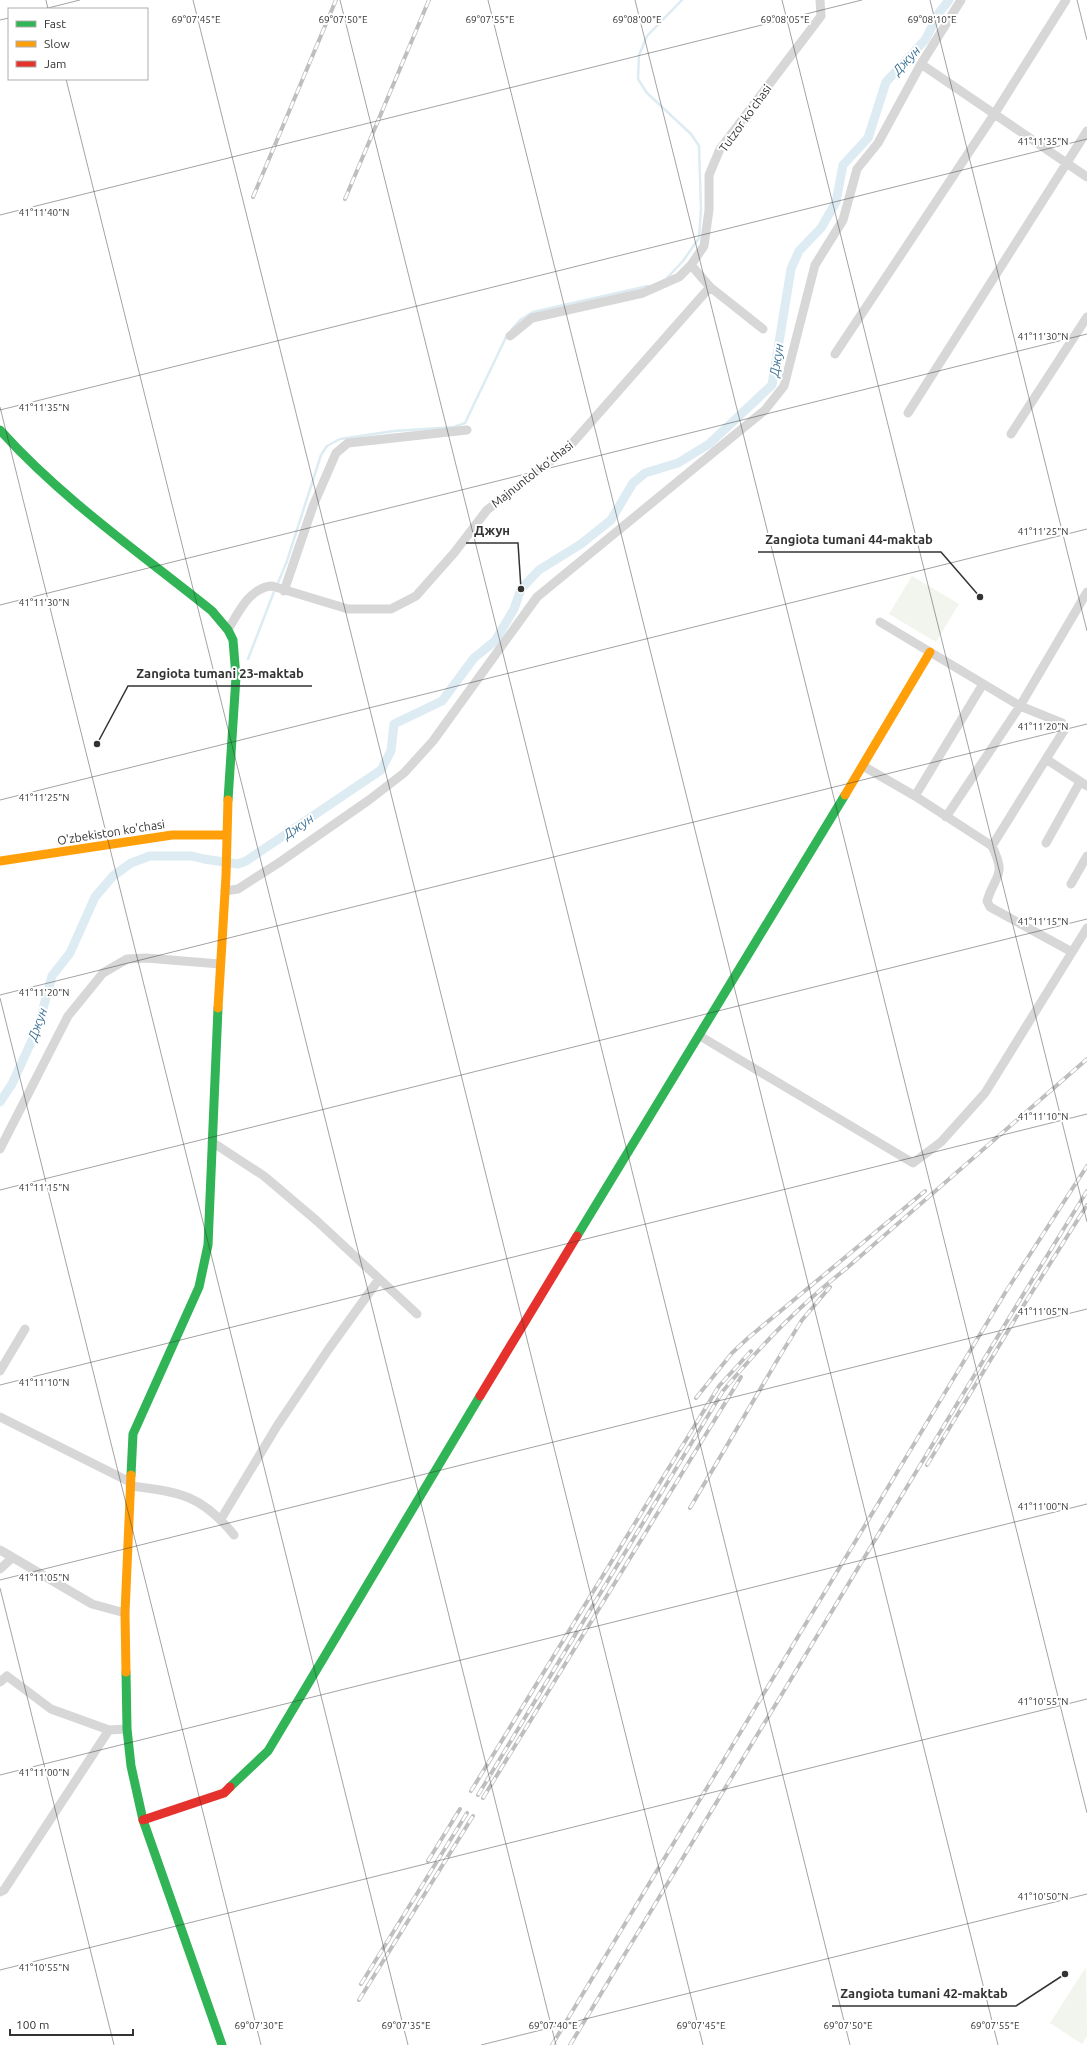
<svg xmlns="http://www.w3.org/2000/svg" width="1087" height="2045" font-family="Ubuntu,sans-serif">
  <style>
    .pitch { fill: #f1f5ed }
    .lines { fill: none; stroke-linecap: round; stroke-linejoin: round }
    .stream { stroke: #ddebf3; stroke-width: 2.5 }
    .canal { stroke: #ddebf3; stroke-width: 9 }
    .street { stroke: #d7d7d7; stroke-width: 9 }
    .fast { stroke: #30b455; stroke-width: 9 }
    .slow { stroke: #ff9f0a; stroke-width: 9 }
    .jam { stroke: #e5322d; stroke-width: 9 }
    .rail-casing { stroke: #bebebe; stroke-width: 4 }
    .rail { stroke: #fff; stroke-width: 2.5; stroke-dasharray: 8; stroke-linecap: butt }
    .ticks { fill: none; stroke: #333; stroke-width: 1; stroke-opacity: 0.45 }
    .labels { text-anchor: middle; dominant-baseline: central; stroke-width: 4; stroke-linejoin: round; paint-order: stroke }
    .street-label { font-size: 12px; fill: #333; stroke: #fff }
    .water-label { font-size: 13px; font-style: italic; fill: #3f7597; stroke: #fff }
    .ticks-label { font-size: 10px; text-anchor: middle; fill: #333; stroke: #fff; stroke-width: 4; stroke-linejoin: round; paint-order: stroke }
    .leader { fill: none; stroke: #333; stroke-width: 1.5 }
    .callout-dot { fill: #333; stroke: #fff; stroke-width: 1.5 }
    .callout-label { font-size: 13px; text-anchor: middle; font-weight: bold; fill: #333; stroke: #fff; stroke-width: 4; stroke-linejoin: round; paint-order: stroke }
  </style>
  <rect width="100%" height="100%" fill="#fff"/>
  <!-- pitch -->
  <path class="pitch" d="M912,576L959,604L936,642L889,614Z
    M1086,1967L1087,2036L1082,2044L1050,2023Z"/>
  <g class="lines">
    <!-- stream -->
    <path class="stream" d="M667,278L683,261L699,238L701,209L699,146L691,134L647,93L638,79L639,55L647,36L682,0
      M512,329L520,320L533,312L648,286
      M277,585L287,561L321,455L327,446L340,439L394,431L454,427L465,423L507,335
      M248,659L275,589"/>
    <!-- canal -->
    <path class="canal" d="M0,1102L12,1084L38,1027L52,976L70,953L95,897L113,876L131,863L150,856H192L204,859L238,864L246,861L381,770L391,751L394,724L442,701L474,658L495,641L514,609L521,589L539,570L581,544L611,520L633,483L645,473L678,463L709,444L772,385L791,269L799,251L821,228L836,202L843,165L868,138L886,82L925,40L939,13L949,0"/>
    <!-- street -->
    <path class="street" d="M921,64L1087,177
      M710,287L763,329
      M510,336L532,318L643,293L679,277L691,265L704,246L709,210V175L720,149L821,16L820,0
      M835,354L995,113L1066,0
      M908,413L1087,131
      M1011,434L1087,317
      M284,591L313,506L336,453L348,443L467,430
      M880,622L1020,706L1062,723L1065,729L1046,759L1087,786
      M228,630C238,613 250,587 272,586L348,609H391L416,596L454,553L487,510L569,447L710,287L691,265
      M1046,759L992,846C1007,877 995,874 987,901L990,907L1072,952
      M863,766L915,796L992,846
      M915,796L983,684
      M946,817L1020,706L1087,592
      M1046,843L1080,782
      M1071,884L1087,856
      M225,891L238,889L280,862L369,800L404,773L433,741L537,597L765,410L784,386L815,265L843,220L857,169L878,143L921,64L961,0
      M700,1036L913,1163L941,1142L985,1093L1087,928
      M212,1142L264,1176L317,1221L417,1314
      M0,1149L68,1016L103,973L127,959L146,958L220,964
      M0,1371L25,1329
      M0,1417L130,1482
      M130,1486C179,1492 201,1494 234,1535
      M221,1519L277,1426L328,1350L379,1279
      M0,1550L92,1604L125,1613
      M0,1569L12,1558
      M0,1682L7,1676L51,1709L109,1730L127,1729
      M0,1892L4,1890L109,1730"/>
    <!-- fast -->
    <path class="fast" d="M0,430C62,499 140,553 212,611L228,630L233,640L236,677L228,800
      M577,1236L845,795
      M131,1475L133,1434L199,1287L208,1245L218,1008
      M126,1672L127,1729L131,1766L143,1820L222,2045
      M230,1787L268,1751L480,1396"/>
    <!-- slow -->
    <path class="slow" d="M845,795L930,652
      M0,861L172,835H226
      M218,1008L226,876L228,800
      M126,1672L125,1613L131,1475"/>
    <!-- jam -->
    <path class="jam" d="M480,1396L577,1236
      M143,1820L224,1793L230,1787"/>
    <defs>
      <path id="rail" d="M253,197L336,0
        M345,199L429,0
        M696,1398L732,1353L748,1338L925,1191
        M927,1465L1020,1311L1087,1205
        M690,1508L781,1354L802,1320L830,1287
        M471,1791L719,1386L751,1351
        M478,1795L723,1391C763,1343 800,1305 848,1267L1087,1059
        M483,1798L741,1377
        M428,1861L460,1809
        M361,1984L467,1813
        M359,2000L473,1816
        M552,2045L1005,1293L1087,1166
        M570,2045L1015,1308L1087,1191"/>
    </defs>
    <!-- rail casing -->
    <use href="#rail" class="rail-casing"/>
    <!-- rail -->
    <use href="#rail" class="rail"/>
  </g>
  <!-- ticks -->
  <path class="ticks" d="M46,0L48,9M193,0L703,2045M340,0L850,2045M488,0L998,2045M635,0L1087,1813M782,0L1087,1222M930,0L1087,631M1077,0L1087,40M44,9L80,0M0,20L9,18M66,79L556,2045M0,215L862,0M0,407L408,2045M0,410L1087,139M0,605L1087,334M0,800L1087,529M0,995L1087,724M0,998L261,2045M0,1190L1087,919M0,1385L1087,1114M0,1580L1087,1309M0,1588L114,2045M0,1775L1087,1504M0,1970L1087,1699M481,2045L1087,1894"/>
  <g class="labels">
    <!-- street labels -->
    <g class="street-label">
      <text transform="translate(745 118) rotate(-54)">Tutzor ko‘chasi</text>
      <text transform="translate(532 474) rotate(-38)">Majnuntol ko‘chasi</text>
      <text transform="translate(111 832) rotate(-9)">O'zbekiston ko'chasi</text>
    </g>
    <!-- water labels -->
    <g class="water-label">
      <text transform="translate(906 60) rotate(-47)">Джун</text>
      <text transform="translate(776 360) rotate(-81)">Джун</text>
      <text transform="translate(298 826) rotate(-34)">Джун</text>
      <text transform="translate(37 1024) rotate(-70)">Джун</text>
    </g>
  </g>
  <g class="ticks-label">
    <text x="196" y="23">69°07'45"E</text>
    <text x="343" y="23">69°07'50"E</text>
    <text x="490" y="23">69°07'55"E</text>
    <text x="932" y="23">69°08'10"E</text>
    <text x="637" y="23">69°08'00"E</text>
    <text x="785" y="23">69°08'05"E</text>
    <text x="1043" y="145">41°11'35"N</text>
    <text x="44" y="216">41°11'40"N</text>
    <text x="1043" y="340">41°11'30"N</text>
    <text x="44" y="411">41°11'35"N</text>
    <text x="1043" y="535">41°11'25"N</text>
    <text x="44" y="606">41°11'30"N</text>
    <text x="1043" y="730">41°11'20"N</text>
    <text x="44" y="801">41°11'25"N</text>
    <text x="1043" y="925">41°11'15"N</text>
    <text x="44" y="996">41°11'20"N</text>
    <text x="1043" y="1120">41°11'10"N</text>
    <text x="44" y="1191">41°11'15"N</text>
    <text x="1043" y="1315">41°11'05"N</text>
    <text x="44" y="1386">41°11'10"N</text>
    <text x="1043" y="1510">41°11'00"N</text>
    <text x="44" y="1581">41°11'05"N</text>
    <text x="1043" y="1705">41°10'55"N</text>
    <text x="44" y="1776">41°11'00"N</text>
    <text x="1043" y="1900">41°10'50"N</text>
    <text x="44" y="1971">41°10'55"N</text>
    <text x="259" y="2029">69°07'30"E</text>
    <text x="406" y="2029">69°07'35"E</text>
    <text x="553" y="2029">69°07'40"E</text>
    <text x="701" y="2029">69°07'45"E</text>
    <text x="848" y="2029">69°07'50"E</text>
    <text x="995" y="2029">69°07'55"E</text>
  </g>
  <!-- callouts -->
  <path class="leader" d="M521 589L518 543H466M980 597L941 552H758M97 744L128 686H312M1065 1974L1016 2006H832"/>
  <g class="callout-dot">
    <circle cx="521" cy="589" r="4"/>
    <circle cx="980" cy="597" r="4"/>
    <circle cx="97" cy="744" r="4"/>
    <circle cx="1065" cy="1974" r="4"/>
  </g>
  <g class="callout-label">
    <text x="492" y="535">Джун</text>
    <text x="849" y="544">Zangiota tumani 44-maktab</text>
    <text x="220" y="678">Zangiota tumani 23-maktab</text>
    <text x="924" y="1998">Zangiota tumani 42-maktab</text>
  </g>
  <!-- legend -->
  <rect x="8" y="8" width="140" height="72" fill="#ffffff" stroke="#adadad"/>
  <rect x="16" y="21" width="20" height="6" fill="#30b455" stroke="#adadad"/>
  <text x="44" y="28" font-size="12" fill="#333333">Fast</text>
  <rect x="16" y="41" width="20" height="6" fill="#ff9f0a" stroke="#adadad"/>
  <text x="44" y="48" font-size="12" fill="#333333">Slow</text>
  <rect x="16" y="61" width="20" height="6" fill="#e5322d" stroke="#adadad"/>
  <text x="44" y="68" font-size="12" fill="#333333">Jam</text>
  <!-- scale -->
  <path d="M10 2029v6h123v-6" fill="none" stroke="#333333" stroke-width="2"/>
  <text x="16" y="2029" font-size="12" fill="#333333" stroke="#ffffff" stroke-width="3" paint-order="stroke">100 m</text>
</svg>
